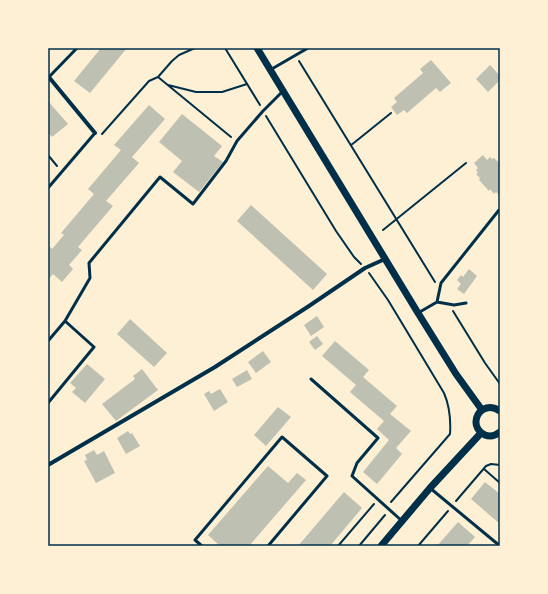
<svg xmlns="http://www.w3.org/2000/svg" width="548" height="594" font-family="Roboto,sans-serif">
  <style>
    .building { fill: #bec0b2 }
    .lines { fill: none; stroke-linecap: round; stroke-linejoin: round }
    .path { stroke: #003049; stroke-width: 2 }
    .service { stroke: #003049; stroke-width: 3 }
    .minor { stroke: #003049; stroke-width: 4 }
    .tertiary { stroke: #003049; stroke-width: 7 }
    .neatline { fill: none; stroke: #003049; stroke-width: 1.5 }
  </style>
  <rect width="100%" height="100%" fill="#fdf0d5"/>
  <!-- building -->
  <path class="building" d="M101,48H127L90,93L74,81Z
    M431,60L451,83L440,92L436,88L407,113L404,110L397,115L391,107L397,102L394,98L423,73L420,69Z
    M490,65L500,76V80L488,92L476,79Z
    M48,101L68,124L52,137L48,132Z
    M149,105L165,119L132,157L139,163L106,201L113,206L78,247L82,250L69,265L73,269L62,282L53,274L48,280V245L52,249L64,235L61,233L94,194L88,189L121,150L114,145Z
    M182,114L222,146L214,156L223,162L199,192L173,172L182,161L159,142Z
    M483,155L487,160L490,157L492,159L494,158L498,162L499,160L500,161V196L496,192L494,194L490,189L489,191L479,180L480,178L476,174L478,173L476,170L478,168L474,163Z
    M251,205L327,274L313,290L237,221Z
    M469,269L477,276L464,294L457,289L461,284L457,280L461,275L463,277Z
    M317,316L324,327L311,336L304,325Z
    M130,319L167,353L154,367L117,334Z
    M317,336L323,344L315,350L309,342Z
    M335,341L369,370L363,377L397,406L390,414L411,431L396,448L402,454L377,484L363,472L389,440L377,429L384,421L350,392L356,385L322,356Z
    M263,351L271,362L256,373L248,362Z
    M87,364L105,379L85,403L72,392L76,388L70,383Z
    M142,369L158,390L116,421L102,404L135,379L133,376Z
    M247,370L252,379L237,387L232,379Z
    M220,389L228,402L214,411L204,394L209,391L211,394Z
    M278,407L291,417L266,446L254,435Z
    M128,431L130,434L132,433L140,446L126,454L117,438Z
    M94,450L97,455L104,451L115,473L96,483L84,461L87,460L85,455Z
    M268,466L288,483L297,473L306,480L249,546H220L208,535Z
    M485,482L500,494V524L471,499Z
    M344,492L362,508L330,546H298Z
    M458,522L475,537L467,546H437Z"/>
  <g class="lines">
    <!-- path -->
    <path class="path" d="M225,48L260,105
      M299,61L435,282
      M158,77L231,137
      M168,85L196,92H222L247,84
      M266,116L336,231L354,257L361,264
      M102,134L149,81L158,77L172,61L179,55L195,48
      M351,145L355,142L391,113
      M48,155L57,166
      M383,230L466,163
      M369,273L388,300L444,393C450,407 451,419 450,434L391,502
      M453,311L485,363L500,384
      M484,469L500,483
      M456,501L486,466L491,464L500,465
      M338,546L374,504
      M359,546L385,515
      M418,546L448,511"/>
    <!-- service -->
    <path class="service" d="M270,70L308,48
      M49,77L77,48
      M48,188L95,133
      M437,302L454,305L466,303
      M418,313L437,302L441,283L499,210
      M48,341L65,321L90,278L89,263L160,177L193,204L226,161L237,141L263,111L283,91
      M311,379L378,438L357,463L352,476L402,521
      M48,403L94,347L65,321
      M430,488L500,546
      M202,546L195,540L282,437L327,476L268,546"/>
    <!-- minor -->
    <path class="minor" d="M48,76L95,133
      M48,465L215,367L309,306L365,268L385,259"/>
    <!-- tertiary -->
    <path class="tertiary" d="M257,48L418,313L456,374L482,410
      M500,411C480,398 466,426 485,435C490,437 495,436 500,432
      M381,546L430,488L481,433"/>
  </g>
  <!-- border -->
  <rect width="548" height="594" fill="none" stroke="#fdf0d5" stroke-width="98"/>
  <rect x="49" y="49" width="450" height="496" class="neatline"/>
</svg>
